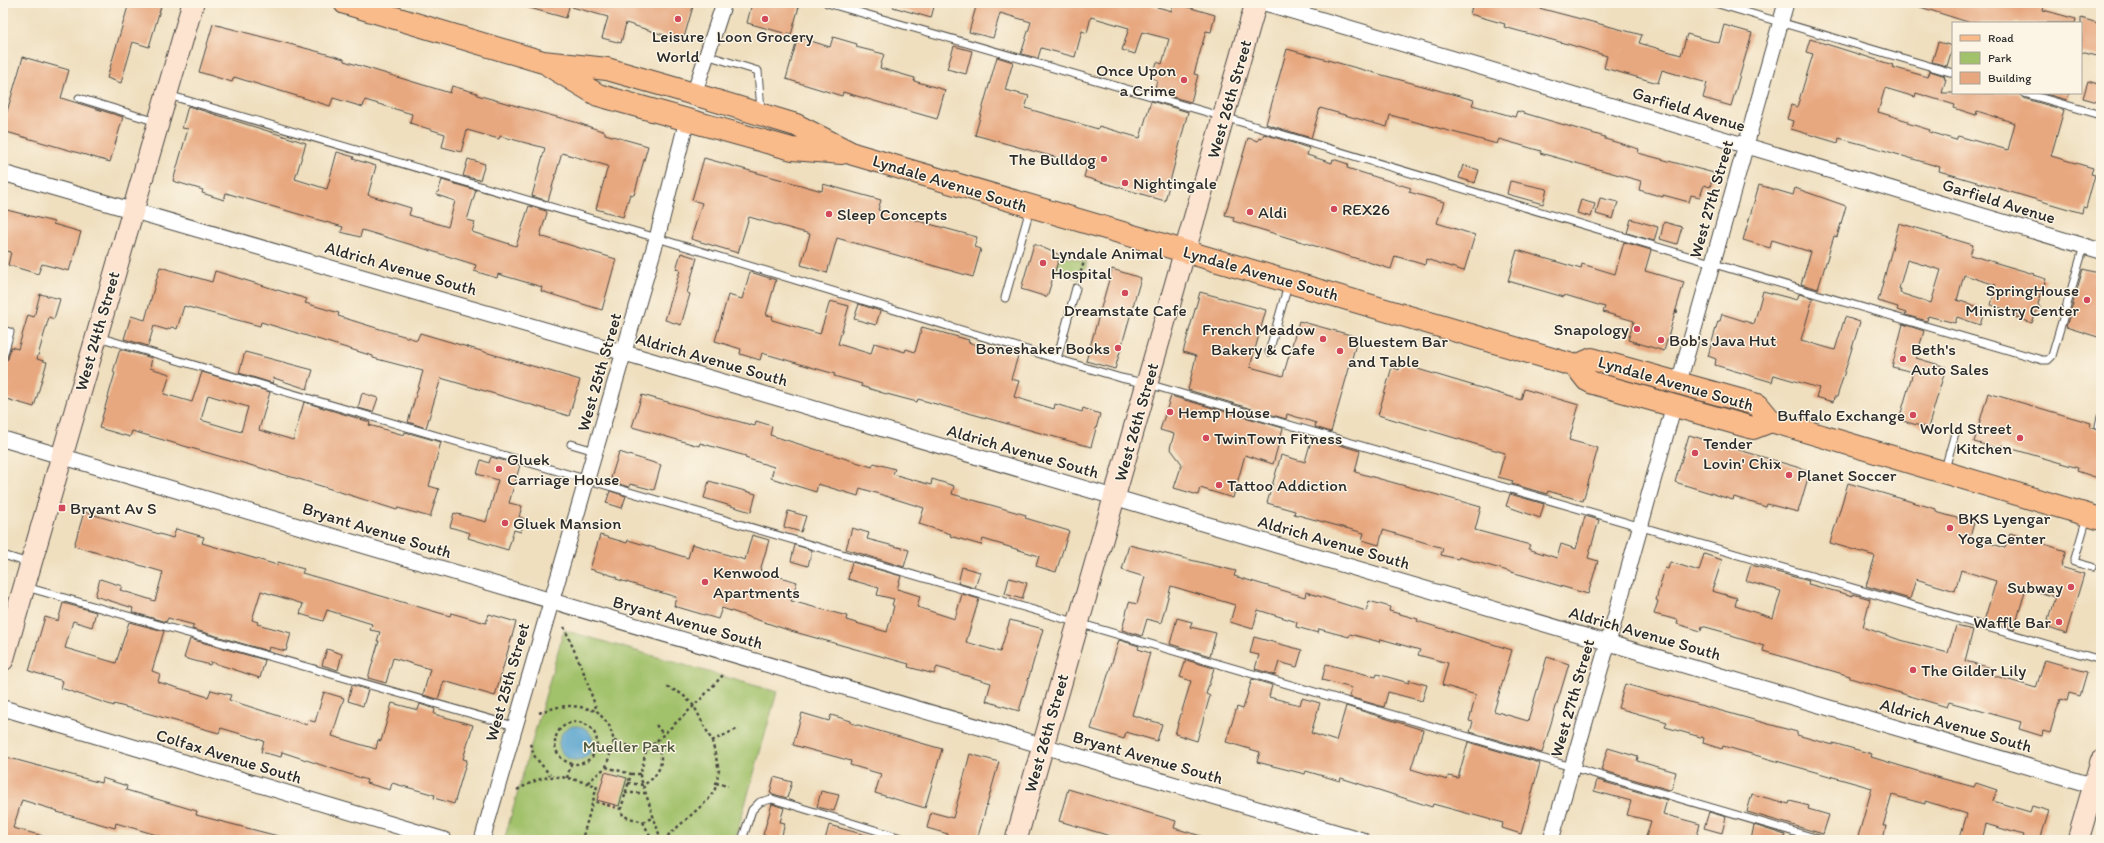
<svg xmlns="http://www.w3.org/2000/svg" width="2104" height="843" font-family="Itim,sans-serif">
  <style>
    .green { fill: #a1c16a; stroke: #66764a }
    .water { fill: #55a2ce; stroke: #40667c }
    .building { fill: #e7a77f; fill-rule: evenodd }
    .lines { fill: none; stroke-linecap: round; stroke-linejoin: round }
    .lane-casing { stroke: #484641; stroke-width: 9 }
    .street-casing { stroke: #484641; stroke-width: 17 }
    .secondary-casing { stroke: #484641; stroke-width: 23 }
    .primary-casing { stroke: #484641; stroke-width: 24 }
    .path { stroke: #484641; stroke-width: 2.5; stroke-dasharray: 3 3; stroke-linecap: butt }
    .lane { stroke: #fff; stroke-width: 7 }
    .street { stroke: #fff; stroke-width: 15 }
    .secondary { stroke: #fde4d1; stroke-width: 21 }
    .primary { stroke: #fabb8b; stroke-width: 22 }
    .poi-dot { fill: #d1495b; stroke: #fcf5e5; stroke-width: 1.5 }
    .labels { text-anchor: middle; dominant-baseline: central; stroke-width: 3; stroke-linejoin: round; paint-order: stroke }
    .poi-label { font-size: 17px; fill: #2b2b2b; stroke: #fcf5e5; text-anchor: start }
    .street-label { font-size: 17px; fill: #2b2b2b; stroke: #fcf5e5 }
    .park-label { font-size: 17px; fill: #4e583e; stroke: #fcf5e5 }
  </style>
  <rect width="100%" height="100%" fill="#fcf5e5"/>
  <filter id="ink" filterUnits="userSpaceOnUse"><feTurbulence type="fractalNoise" baseFrequency=".025" numOctaves="2"/><feDisplacementMap in="SourceGraphic" scale="8" xChannelSelector="R" yChannelSelector="G"/><feConvolveMatrix kernelMatrix="1 2 1 2 8 2 1 2 1" color-interpolation-filters="sRGB"/></filter>
  <filter id="wash" filterUnits="userSpaceOnUse"><feTurbulence type="fractalNoise" baseFrequency=".012" numOctaves="4" result="noise"/><feDisplacementMap in="SourceGraphic" scale="16" xChannelSelector="R" yChannelSelector="G"/><feGaussianBlur stdDeviation="0.9" result="paint"/><feColorMatrix in="noise" values="0 0 0 0 0 0 0 0 0 0 0 0 0 0 0 0 0 1.4 0 .05"/><feComposite in="paint" operator="in"/></filter>
  <g filter="url(#wash)">
    <rect width="100%" height="100%" fill="#efdfbf"/>
    <!-- green -->
    <path class="green" d="M1060,255L1087,262L1083,280L1055,272Z
      M564,630L777,692L735,840H514L505,837Z"/>
    <!-- water -->
    <path class="water" d="M559 743a17 17 0 1 1 34 0a17 17 0 1 1-34 0Z"/>
    <g id="blocks">
      <!-- building -->
      <path class="building" d="M129,3H162L149,47L133,42L121,83L107,78Z
        M526,3H570L566,18L526,7Z
        M572,3H650L670,8L671,3H694L683,41L626,23L621,43L602,38L608,17L572,7Z
        M752,3H800L791,35L747,23Z
        M893,3H935L931,18L893,7Z
        M977,3H1143L1172,11L1174,3L1215,15L1211,32L1206,31L1194,74L1198,75L1191,102L1154,92L1157,80L1152,78L1157,62L1162,64L1169,39L1142,32L1135,54L1122,50L1129,28L1091,17L1087,33L1082,31L1075,57L1041,48L1038,58L1021,54L1031,22L1000,13L993,38L969,32Z
        M1473,3H1536L1535,7L1642,35L1639,43L1681,55L1687,34L1719,43L1724,25L1752,33L1731,106L1703,98L1707,83L1662,70L1658,83L1604,68L1607,56L1571,45L1504,27L1505,24L1470,14Z
        M1918,3H2032L2044,6L2043,10L2076,19L2075,23H1971L1917,6Z
        M2081,18L2101,24V57L2081,52Z
        M213,24L316,51L344,59V61L450,93L452,86L477,93V95L575,122L605,132V134L648,146L634,195L630,194L623,217L596,209L608,166L562,153L548,201L532,196L545,148L500,136L499,139L467,130L461,152L442,147L445,134L410,123L412,114L365,100L363,107L333,98L330,106L234,77L232,82L199,72Z
        M798,37L830,47L833,37L857,44L856,47L884,54L880,68L915,78L914,81L945,90L937,119L843,92L842,96L786,79Z
        M1810,39L1893,65L1892,67L1928,77L1930,71L1945,76L1944,79H1946L1942,93H2019L2023,98L2064,110L2051,156L2093,168L2091,174L2095,175L2086,208L2083,207L2082,213L1939,171L1940,167L1876,148L1839,138L1838,143L1791,129L1793,121L1787,119L1791,105L1797,107L1813,54L1806,52ZM1885,88L1915,97L1916,93L1955,105L1954,108L1976,115L1977,111L2015,123L2008,150L1958,136L1956,140L1929,132L1930,130L1907,123L1908,121L1878,112Z
        M1938,42L1953,46L1947,66L1932,62Z
        M954,46L972,51L966,74L947,69Z
        M1287,49L1474,100L1472,105L1515,117L1517,111L1605,137V139L1639,149L1638,153L1714,173L1710,187L1704,185L1700,197L1691,195L1689,202L1663,195V197L1639,190L1641,181L1540,153L1541,151L1499,139L1497,144L1390,115L1387,127L1320,108L1311,138L1266,124Z
        M23,57L69,70L61,98L123,117L110,162L3,131V125Z
        M997,57L1013,62L1005,90L1029,96L1025,108L1098,129L1099,126L1140,138L1151,101L1188,112L1165,201L1084,177L1087,166L975,135Z
        M2088,81L2101,85V103L2083,98Z
        M2042,93H2069L2067,100Z
        M188,106L306,143L295,179L327,189L337,152L354,157L353,159L376,166L368,195L411,208L409,215L448,227L455,201L437,195L442,180L476,190L467,220L475,222L472,232L516,246L529,206L546,211L547,213L540,236L616,259L602,310L541,291L542,287L498,274L497,278L474,271L476,265L409,244L362,230L360,237L341,232L343,227L226,193L224,200L202,193L203,190L173,181L188,129L182,128Z
        M1264,134L1309,148L1307,155L1332,163L1333,159L1348,164L1347,168L1411,188L1409,192L1444,202L1437,223L1475,235L1464,271L1426,259L1425,265L1395,256L1391,269L1233,221L1234,217L1225,215L1248,138L1258,141L1259,138L1262,139Z
        M704,158L822,191L823,184L881,200L878,210L977,237L974,247L981,249L973,277L837,238L827,273L801,265L810,234L749,217L738,253L691,239L702,203L692,200Z
        M468,159L485,164L480,180L463,176Z
        M1463,165L1479,170L1475,183L1459,178Z
        M1510,181L1547,189L1543,204L1507,194Z
        M1759,185L1793,195L1795,188L1846,206L1837,237L1834,236L1818,289L1801,284L1811,252L1772,240L1770,248L1743,240Z
        M1600,198L1618,202L1613,219L1596,214Z
        M1581,200L1595,204L1591,217L1577,213Z
        M3,209L54,222L53,224L81,232L69,271L42,264L38,274L8,265L11,252L3,250Z
        M1631,219L1658,227L1654,241L1627,233Z
        M1664,222L1682,227L1677,244L1660,239Z
        M1899,223L1973,245L1970,255L2034,274L2033,275L2046,279L2038,304L2041,309L2036,312L2032,323L2015,317L2017,313L1991,305L1996,285L1964,275L1957,300L1985,309L1980,325L1957,317L1955,323L1928,316L1927,321L1905,315L1906,313L1897,310L1898,307L1878,301ZM1907,260L1941,270L1931,303L1900,293L1901,289H1899Z
        M1624,242L1651,250L1645,271L1684,282L1664,351L1628,340L1634,321L1603,312L1605,307L1565,295L1564,297L1508,281L1517,250L1581,269L1582,264L1615,274Z
        M1034,244L1060,255L1047,297L1021,289Z
        M681,253L697,258L687,293L690,294L681,325L665,320L680,270L676,269Z
        M160,267L212,282L215,271L307,299L305,303L339,313L338,316L370,326L417,340L420,333L580,380L569,416L441,378L426,428L408,422L423,371L373,358V356L261,322L260,326L184,306L177,329L172,327L167,330L154,326L148,346L124,339L131,316L145,320Z
        M1112,269L1141,278L1115,369L1086,361Z
        M2083,269L2101,274V338L2066,327Z
        M750,272L776,280L766,315L773,316L772,320L820,334L830,301L849,306L838,344L871,354L874,343L905,352L906,349L915,352L922,327L969,340L968,342L1001,353V351L1018,356L1011,379L1019,381L1014,397L1054,409L1055,404L1082,412L1083,408L1100,414L1091,447L918,399L917,402L883,393L861,386L862,384L834,376L835,374L762,353L760,360L740,354L741,349L715,341L728,295L742,299Z
        M1763,291L1797,300L1799,294L1813,298L1801,340L1835,350L1845,317L1860,322L1837,397H1834L1833,402L1816,397L1819,388L1774,375L1772,382L1715,365L1716,359L1708,356L1718,321H1720L1722,314L1754,324Z
        M1200,292L1266,310L1250,367L1283,376L1299,321L1358,337L1331,432L1315,427L1316,423L1287,414L1286,419L1188,390L1196,356L1183,352Z
        M40,294L60,299L54,319L49,317L37,359L47,362L34,407L3,398V362L8,359L11,347L18,349L28,315L34,317Z
        M859,304L880,311L876,325L854,319Z
        M1903,324L1924,331L1916,358L1946,367L1928,428L1899,420L1913,372L1892,367Z
        M120,349L152,358L150,368L170,374L164,394L192,402L202,372L270,392L259,430L293,440L304,402L370,422L369,425L404,435L405,432L441,442L429,486L439,489L430,517L398,508L397,510L302,480L132,431L130,437L99,428L115,373L113,372ZM208,395L248,407L241,432L201,420Z
        M245,352L313,370L307,389L274,378L272,383L239,373Z
        M1401,364L1521,400L1524,389L1579,405L1569,440L1598,448L1583,501L1548,491L1547,494L1512,484L1513,481L1498,477L1505,453L1378,415L1392,367L1399,370Z
        M362,393L378,398L373,412L358,408Z
        M1988,393L2091,423L2090,427L2101,431V479L2077,471L2078,468L2016,450L2001,445L2000,449L1974,442Z
        M642,395L755,426L756,421L772,426L770,435L872,467L874,463L895,469L893,474L931,485L932,479L954,486L952,494L1026,515L1025,518L1069,531L1056,572L1036,566L1039,556L983,539L981,545L950,536L951,534L919,524L924,508L860,488L858,496L818,484L816,492L771,478L774,467L745,458L746,456L700,443L699,446L632,427Z
        M1171,396L1283,428L1273,464L1245,455L1233,498L1200,488L1198,495L1174,488L1182,464L1170,448L1174,434L1160,430Z
        M1689,435L1810,471L1798,512L1767,504L1766,507L1734,497L1733,500L1675,482Z
        M1312,437L1360,451L1355,472L1481,507L1475,530L1530,545L1528,549L1557,558L1561,544L1576,549L1585,516L1599,520L1588,558L1598,561L1588,594L1459,557L1458,559L1441,555L1443,548L1383,530L1379,545L1362,540L1364,533L1294,514L1295,511L1267,503L1281,455L1305,462Z
        M619,452L661,465L654,490L630,484L629,487L612,482L613,479L611,478Z
        M491,457L520,465L509,503L522,506L519,517L525,519L521,532L514,530L508,550L468,538L470,533L450,527L454,513L486,522L498,480L477,474L481,460L489,463Z
        M709,481L756,494L751,512L704,498Z
        M1848,483L1936,509V512L1974,523L1970,537L2005,548L2010,533L2066,551L2061,567L2084,574L2066,634L2046,627L2055,597L2026,588L2014,630L1984,621L1996,581L1961,570L1955,591L1916,579L1910,599L1866,586L1875,556L1830,543Z
        M610,491L626,496L622,508L606,503Z
        M1510,494L1544,504L1540,518L1506,506Z
        M788,511L806,516L801,532L784,527Z
        M84,512L173,538L176,529L204,537L202,543L277,565L278,562L304,569L302,573L450,616L451,613L486,623L489,614L516,622L495,696L444,681L438,699L423,695L430,669L393,658L386,683L368,678L379,641H377L380,632L370,630L372,624L327,610L323,621L300,614L303,604L261,591L252,620L258,622L257,624L291,633L286,651L269,647L268,651L192,629L194,625L168,618L166,622L132,612L133,608L95,596L100,579L122,586L120,590L155,601L163,572L74,546Z
        M852,528L869,533L867,539L909,550L904,567L846,549Z
        M600,535L627,543L628,540L688,558L692,544L745,560L752,535L769,540L760,571L797,582L791,601L847,616L846,620L887,632L894,606L892,605L894,599L877,595L879,588L848,579L852,562L901,576L897,589L920,596L917,607L955,619L962,594L979,599L966,642L1000,652L1010,620L1043,629L1019,711L986,701L991,683L937,667L934,674L908,667L909,664L791,631L722,608L718,619L674,606L676,597L616,579L617,577L590,569Z
        M795,545L812,550L808,566L791,561Z
        M1129,545L1236,571L1234,576L1305,597L1306,592L1366,611L1369,601L1390,607L1389,611L1418,619L1417,621L1512,650L1494,711L1528,721L1547,657L1569,664L1542,753L1470,732L1473,722L1469,721L1476,695L1442,685L1448,663L1418,655L1420,650L1381,639L1380,642L1350,634L1349,637L1319,629L1318,633L1296,627L1297,622L1258,610L1253,629L1230,622L1235,605L1171,586L1161,623L1147,619L1142,636L1122,630L1129,602L1137,604L1145,577L1122,570Z
        M1704,554L1722,560L1712,591L1737,598L1735,606L1773,618L1781,591L1746,581L1751,565L1809,581L1808,584L1853,596V594L1870,599L1863,627L1897,639L1948,653L1956,626L1973,630L1965,661L1991,668L1989,674L2036,688L2045,660L2087,672L2080,696L2069,693L2067,701L2060,699L2050,733L2043,731L2042,736L2019,729L2021,722L1949,702L1947,707L1850,678V676L1763,651L1764,646L1731,636V634L1702,626L1701,631L1677,624L1678,620L1654,614L1658,601L1656,600L1665,568L1668,569L1670,562L1699,571Z
        M962,567L980,572L975,588L958,583Z
        M1009,578L1027,583L1022,599L1005,594Z
        M63,603L96,612L92,627L73,621L65,648L116,663L129,622L164,631L152,671L160,674L158,682L208,697L211,690L231,695L229,700L307,725L308,720L315,722L324,692L344,698L332,736L376,749L378,740L381,741L392,703L418,710L420,704L435,709L434,714L473,725L463,759L467,760L454,804L434,798L435,795L392,783L390,790L366,783L367,780L282,752L281,757L261,752L264,741L221,728L219,733L114,704V706L61,688L63,681L29,671L45,617L58,621Z
        M1177,618L1192,622L1190,627L1216,633L1210,656L1170,644Z
        M1254,637L1302,650L1297,667L1279,662L1275,675L1255,669L1259,655L1250,653Z
        M190,639L265,660L260,678L211,662L210,665L184,658Z
        M1119,640L1139,646L1138,649L1150,653L1132,715L1162,724L1157,741L1126,732L1124,739L1091,729Z
        M327,649L342,654L338,670L322,665Z
        M1186,660L1214,668L1206,694L1210,696L1197,741L1175,734L1191,681L1180,677Z
        M1326,664L1376,677L1377,674L1409,683V680L1427,685L1422,701L1388,692L1384,707L1349,697L1352,688L1322,680Z
        M1252,679L1272,685L1269,697L1300,705L1302,698L1320,703L1311,733L1336,741L1346,706L1423,730L1411,769L1447,780L1448,776L1458,778L1468,742L1540,763L1521,834L1502,828L1503,823L1433,804L1432,807L1341,778L1340,781L1306,771L1305,774L1257,762L1260,752L1226,742L1237,707L1243,709Z
        M1625,684L1779,727L1797,732V735L1833,745V743L1872,754L1871,757L1940,778L1974,787L1976,783L1997,790L1993,801L2030,812L2032,806L2049,811L2040,840L2022,838L2023,835L1986,824L1982,840H1959L1967,814L1925,801V804L1892,795L1883,826H1886L1883,840H1857L1872,788L1723,746L1722,749L1703,743L1704,738L1665,727L1667,722L1618,708Z
        M352,685L368,690L363,706L348,701Z
        M802,713L829,721L831,715L851,721V723L942,749L925,808L875,793L881,774L850,765L851,761L793,745Z
        M1608,748L1638,757L1637,761L1676,772L1672,788L1670,790L1601,770Z
        M970,754L999,762L977,840H946L948,834L927,828L931,812L953,818Z
        M6,757L101,783L102,778L127,786L126,790L197,811L196,815L278,836L277,840H159L160,836L116,823L115,828L57,812L58,811L22,800L13,828L43,836V840H3V766Z
        M605,772L627,778L619,806L597,800Z
        M774,777L792,782L787,798L770,793Z
        M1597,780L1667,800L1663,814L1700,824L1696,840H1645L1651,821L1627,815L1631,801L1594,791Z
        M1068,789L1176,821L1174,828L1201,836V840H1124L1059,821Z
        M821,791L839,795L834,811L817,807Z
        M1752,794L1789,804L1790,801L1809,806L1808,809L1829,815L1823,834L1747,812Z
        M772,804L784,808L780,822L785,823L781,839L763,835Z
        M1709,812L1726,817L1722,833L1704,828Z
        M829,825L869,836V840H825Z
        M1754,825L1785,835L1784,840H1751Z"/>
    </g>
  </g>
  <g filter="url(#ink)">
    <use href="#blocks" fill-opacity="0" stroke="#484641" stroke-width="1"/>
    <g class="lines">
      <defs>
        <path id="lane" d="M827,3L1224,117L1731,269L2042,360H2048L2052,356L2084,246
          M1715,3L1953,73
          M706,55L758,71L761,111
          M2024,93L2101,115
          M168,95L657,238L1057,359L1121,378L1148,384L2101,660
          M79,98L157,122
          M1005,298L1030,209
          M3,330L10,332L3,357
          M98,337L1822,840
          M1269,352L1288,285
          M1057,359L1076,288
          M2099,426L2101,417
          M571,444L595,451
          M1945,469L1955,433
          M2087,517L2074,562L2092,567
          M3,555L29,563
          M26,587L514,726
          M742,840L752,810L760,802L772,799L908,840"/>
        <path id="street" d="M1265,3L2101,251
          M694,94L724,3
          M3,173L642,358L2101,788
          M1679,382L1786,3
          M3,439L1362,840
          M3,708L444,840
          M482,840L657,238L687,120
          M1551,840L1613,625L1674,405"/>
        <path id="secondary" d="M3,660L193,3
          M1016,840L1256,3
          M2078,840L2101,761"/>
        <path id="primary" d="M345,3L543,62L607,69L677,89L796,125L853,154L1576,366L1587,380L1593,383L1753,428L1771,421
          M550,66L598,95L792,149L842,153
          M1576,366L1592,359L1758,405L1771,421L2101,519"/>
      </defs>
      <!-- lane casing -->
      <use href="#lane" class="lane-casing"/>
      <!-- street casing -->
      <use href="#street" class="street-casing"/>
      <!-- secondary casing -->
      <use href="#secondary" class="secondary-casing"/>
      <!-- primary casing -->
      <use href="#primary" class="primary-casing"/>
      <!-- path -->
      <path class="path" d="M1079,278L1086,255
        M1675,311L1678,312
        M564,627L584,673L597,711L609,725L614,741L606,767L587,783
        M539,713C562,704 573,704 596,711
        M555 743a21 21 0 1 1 42 0a21 21 0 1 1-42 0Z
        M656,725L663,734
        M614,741L646,751
        M712,741L737,729
        M530,744L535,757L550,775
        M606,767L631,774L621,809L623,816L643,822L654,817
        M631,774H640
        M567,778L571,764
        M628,783L643,785C660,776 667,759 655,742
        M716,783L728,786
        M517,790C552,770 561,776 597,786L593,801L621,809
        M625,793H646
        M643,822L651,838L661,837
        M588,838L583,836L593,801
        M661,840L640,776L646,751L699,701L724,674
        M663,840L708,800L715,789L719,770L712,741L694,706L682,694L667,687"/>
      <!-- lane -->
      <use href="#lane" class="lane"/>
      <!-- street -->
      <use href="#street" class="street"/>
      <!-- secondary -->
      <use href="#secondary" class="secondary"/>
      <!-- primary -->
      <use href="#primary" class="primary"/>
    </g>
  </g>
  <!-- markers -->
  <g class="poi-dot">
    <circle cx="678" cy="19" r="4"/>
    <circle cx="765" cy="19" r="4"/>
    <circle cx="1184" cy="80" r="4"/>
    <circle cx="1104" cy="159" r="4"/>
    <circle cx="1125" cy="183" r="4"/>
    <circle cx="1334" cy="209" r="4"/>
    <circle cx="1250" cy="212" r="4"/>
    <circle cx="829" cy="214" r="4"/>
    <circle cx="1043" cy="263" r="4"/>
    <circle cx="1125" cy="293" r="4"/>
    <circle cx="2087" cy="300" r="4"/>
    <circle cx="1637" cy="329" r="4"/>
    <circle cx="1323" cy="339" r="4"/>
    <circle cx="1661" cy="340" r="4"/>
    <circle cx="1118" cy="348" r="4"/>
    <circle cx="1340" cy="351" r="4"/>
    <circle cx="1903" cy="359" r="4"/>
    <circle cx="1170" cy="412" r="4"/>
    <circle cx="1913" cy="415" r="4"/>
    <circle cx="1206" cy="438" r="4"/>
    <circle cx="2020" cy="438" r="4"/>
    <circle cx="1695" cy="453" r="4"/>
    <circle cx="499" cy="469" r="4"/>
    <circle cx="1789" cy="475" r="4"/>
    <circle cx="1219" cy="485" r="4"/>
    <rect x="58" y="504" width="8" height="8" rx="2"/>
    <circle cx="505" cy="523" r="4"/>
    <circle cx="1950" cy="528" r="4"/>
    <circle cx="705" cy="582" r="4"/>
    <circle cx="2071" cy="587" r="4"/>
    <circle cx="2059" cy="622" r="4"/>
    <circle cx="1913" cy="670" r="4"/>
  </g>
  <g class="labels">
    <!-- poi labels -->
    <g class="poi-label">
      <text x="678" y="36" text-anchor="middle">Leisure<tspan x="678" dy="20">World</tspan></text>
      <text x="765" y="36" text-anchor="middle">Loon Grocery</text>
      <text x="1176" y="70" text-anchor="end">Once Upon<tspan x="1176" dy="20">a Crime</tspan></text>
      <text x="1096" y="159" text-anchor="end">The Bulldog</text>
      <text x="1133" y="183">Nightingale</text>
      <text x="1342" y="209">REX26</text>
      <text x="1258" y="212">Aldi</text>
      <text x="837" y="214">Sleep Concepts</text>
      <text x="1051" y="253">Lyndale Animal<tspan x="1051" dy="20">Hospital</tspan></text>
      <text x="2079" y="290" text-anchor="end">SpringHouse<tspan x="2079" dy="20">Ministry Center</tspan></text>
      <text x="1125" y="310" text-anchor="middle">Dreamstate Cafe</text>
      <text x="1315" y="329" text-anchor="end">French Meadow<tspan x="1315" dy="20">Bakery &amp; Cafe</tspan></text>
      <text x="1629" y="329" text-anchor="end">Snapology</text>
      <text x="1669" y="340">Bob's Java Hut</text>
      <text x="1348" y="341">Bluestem Bar<tspan x="1348" dy="20">and Table</tspan></text>
      <text x="1110" y="348" text-anchor="end">Boneshaker Books</text>
      <text x="1911" y="349">Beth's<tspan x="1911" dy="20">Auto Sales</tspan></text>
      <text x="1178" y="412">Hemp House</text>
      <text x="1905" y="415" text-anchor="end">Buffalo Exchange</text>
      <text x="2012" y="428" text-anchor="end">World Street<tspan x="2012" dy="20">Kitchen</tspan></text>
      <text x="1214" y="438">TwinTown Fitness</text>
      <text x="1703" y="443">Tender<tspan x="1703" dy="20">Lovin' Chix</tspan></text>
      <text x="507" y="459">Gluek<tspan x="507" dy="20">Carriage House</tspan></text>
      <text x="1797" y="475">Planet Soccer</text>
      <text x="1227" y="485">Tattoo Addiction</text>
      <text x="70" y="508">Bryant Av S</text>
      <text x="1958" y="518">BKS Lyengar<tspan x="1958" dy="20">Yoga Center</tspan></text>
      <text x="513" y="523">Gluek Mansion</text>
      <text x="713" y="572">Kenwood<tspan x="713" dy="20">Apartments</tspan></text>
      <text x="2063" y="587" text-anchor="end">Subway</text>
      <text x="2051" y="622" text-anchor="end">Waffle Bar</text>
      <text x="1921" y="670">The Gilder Lily</text>
    </g>
    <!-- street labels -->
    <g class="street-label">
      <text transform="translate(1229 99) rotate(-74)">West 26th Street</text>
      <text transform="translate(1689 109) rotate(17)">Garfield Avenue</text>
      <text transform="translate(950 183) rotate(17)">Lyndale Avenue South</text>
      <text transform="translate(1711 199) rotate(-74)">West 27th Street</text>
      <text transform="translate(1999 201) rotate(17)">Garfield Avenue</text>
      <text transform="translate(401 268) rotate(16)">Aldrich Avenue South</text>
      <text transform="translate(1261 273) rotate(16)">Lyndale Avenue South</text>
      <text transform="translate(97 331) rotate(-74)">West 24th Street</text>
      <text transform="translate(712 359) rotate(16)">Aldrich Avenue South</text>
      <text transform="translate(599 372) rotate(-74)">West 25th Street</text>
      <text transform="translate(1676 383) rotate(16)">Lyndale Avenue South</text>
      <text transform="translate(1136 422) rotate(-74)">West 26th Street</text>
      <text transform="translate(1023 451) rotate(16)">Aldrich Avenue South</text>
      <text transform="translate(377 530) rotate(17)">Bryant Avenue South</text>
      <text transform="translate(1334 542) rotate(16)">Aldrich Avenue South</text>
      <text transform="translate(688 622) rotate(16)">Bryant Avenue South</text>
      <text transform="translate(1645 633) rotate(16)">Aldrich Avenue South</text>
      <text transform="translate(507 682) rotate(-74)">West 25th Street</text>
      <text transform="translate(1572 698) rotate(-74)">West 27th Street</text>
      <text transform="translate(1956 725) rotate(16)">Aldrich Avenue South</text>
      <text transform="translate(1046 733) rotate(-74)">West 26th Street</text>
      <text transform="translate(229 756) rotate(17)">Colfax Avenue South</text>
      <text transform="translate(1148 757) rotate(16)">Bryant Avenue South</text>
    </g>
    <!-- park labels -->
    <g class="park-label">
      <text x="629" y="746">Mueller Park</text>
    </g>
  </g>
  <!-- margin -->
  <rect width="2104" height="843" fill="none" stroke="#fcf5e5" stroke-width="16"/>
  <!-- legend -->
  <rect x="1952" y="22" width="130" height="72" fill="#fcf5e5" stroke="#a8a49b"/>
  <rect x="1960" y="35" width="20" height="6" fill="#fabb8b" stroke="#a8a49b"/>
  <text x="1988" y="42" font-size="12" fill="#2b2b2b">Road</text>
  <rect x="1960" y="52" width="20" height="12" fill="#a1c16a" stroke="#a8a49b"/>
  <text x="1988" y="62" font-size="12" fill="#2b2b2b">Park</text>
  <rect x="1960" y="72" width="20" height="12" fill="#e7a77f" stroke="#a8a49b"/>
  <text x="1988" y="82" font-size="12" fill="#2b2b2b">Building</text>
</svg>
